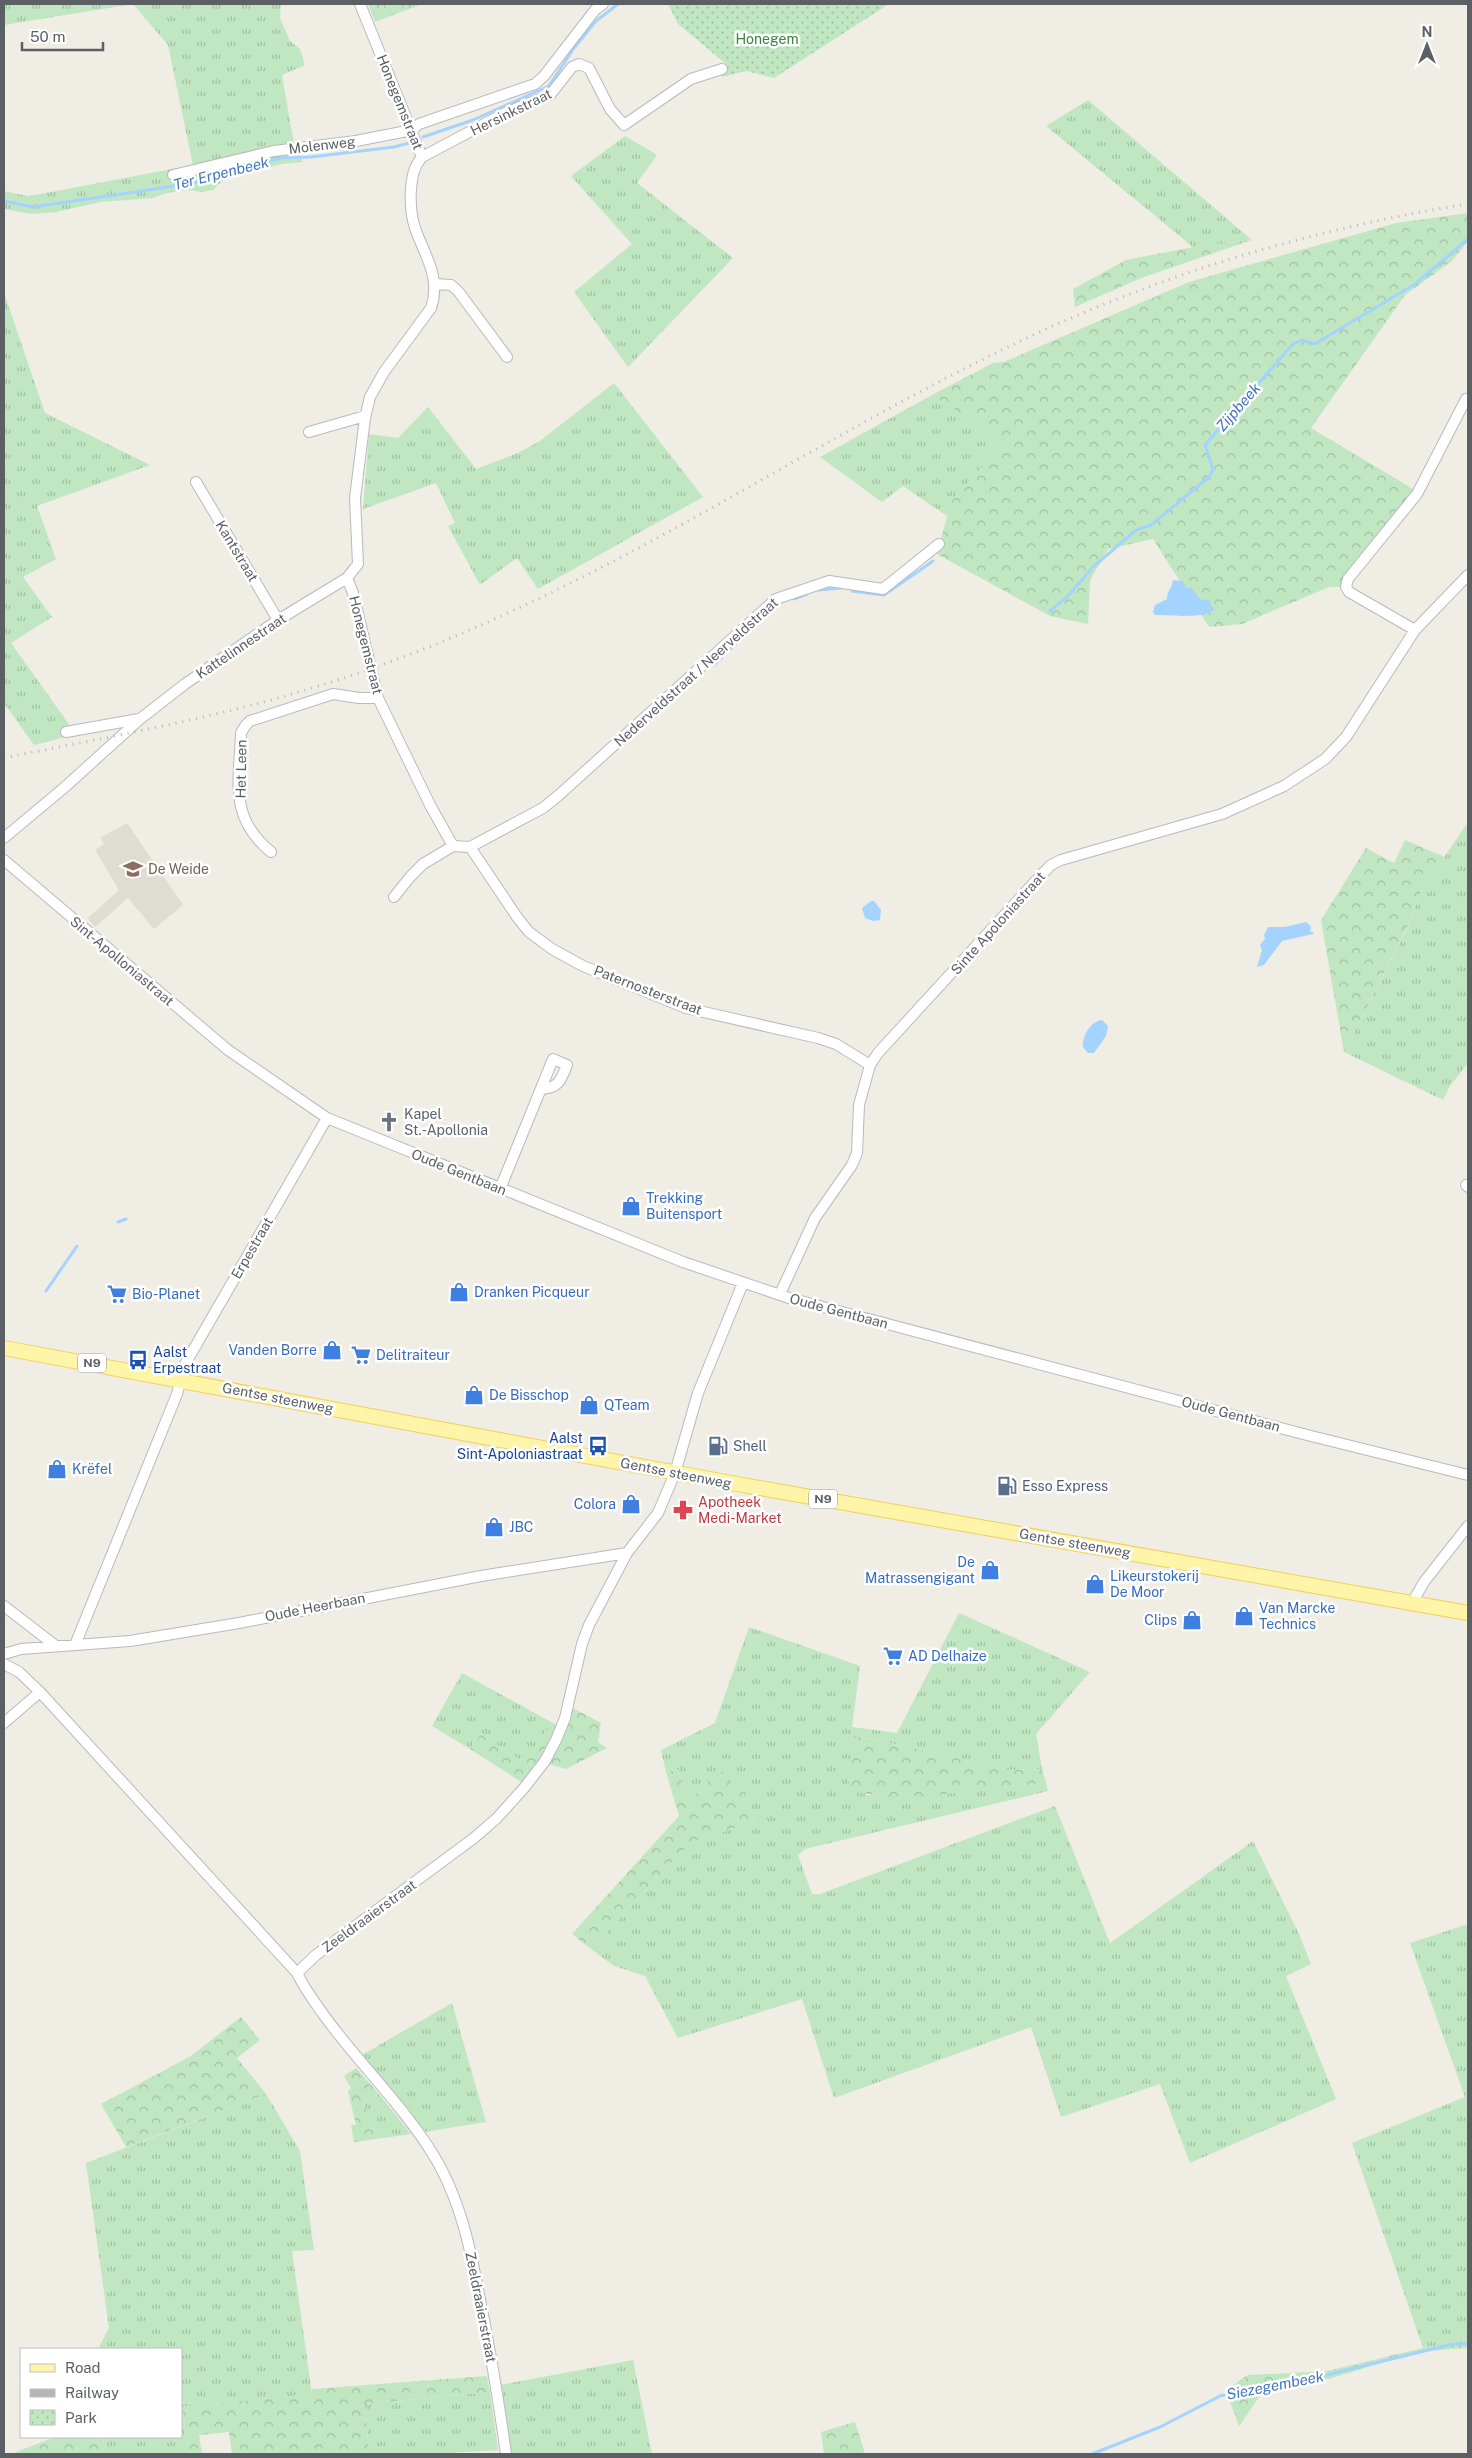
<svg xmlns="http://www.w3.org/2000/svg" width="1472" height="2458" font-family="'Public Sans',sans-serif">
  <style>
    .education { fill: #dfdcd2 }
    .grass { fill: url(#grass-tufts) }
    .forest { fill: url(#forest-crowns) }
    .park { fill: url(#park-dots) }
    .water { fill: #a4d3ff }
    .lines { fill: none; stroke-linecap: round; stroke-linejoin: round }
    .stream { stroke: #a4d3ff; stroke-width: 3 }
    .minor-casing { stroke: #b7babe; stroke-width: 12 }
    .major-casing { stroke: #f3ce59; stroke-width: 16 }
    .minor { stroke: #fff; stroke-width: 10 }
    .major { stroke: #fff5a9; stroke-width: 14 }
    .rail { stroke: #b5b6b6; stroke-width: 3; stroke-dasharray: 1 6; stroke-linecap: butt }
    .labels { text-anchor: middle; dominant-baseline: central; stroke-width: 5; stroke-linejoin: round; paint-order: stroke }
    .shield { fill: #fff; stroke: #8d9093; stroke-width: 1 }
    .shield-label { font-size: 12px; font-weight: bold; fill: #5c6065 }
    .park-label { font-size: 14px; fill: #34843b; stroke: #fff }
    .street-label { font-size: 14px; fill: #5c6065; stroke: #fff }
    .education-label { font-size: 14px; fill: #785e54; stroke: #fff; text-anchor: start }
    .worship-label { font-size: 14px; fill: #5b616d; stroke: #fff; text-anchor: start }
    .shop-label { font-size: 14px; fill: #366cbe; stroke: #fff; text-anchor: start }
    .transit-label { font-size: 14px; fill: #164399; stroke: #fff; text-anchor: start }
    .service-label { font-size: 14px; fill: #4e5e75; stroke: #fff; text-anchor: start }
    .health-label { font-size: 14px; fill: #be3a42; stroke: #fff; text-anchor: start }
    .water-label { font-size: 15px; font-style: italic; fill: #4178bc; stroke: #fff }
  </style>
  <defs>
    <pattern id="grass-tufts" width="24" height="20" patternUnits="userSpaceOnUse" patternTransform="scale(1.25)"><rect width="24" height="20" fill="#c0e7c2"/><path d="M3 7l-1-3M5 7V3M7 7l1-3M15 17l-1-3M17 17v-4M19 17l1-3" fill="none" stroke="#9fbfa1"/></pattern>
    <pattern id="forest-crowns" width="20" height="18" patternUnits="userSpaceOnUse" patternTransform="scale(1.25)"><rect width="20" height="18" fill="#c0e7c2"/><path d="M2 6a3 3 0 1 1 6 0M12 15a3 3 0 1 1 6 0" fill="none" stroke="#9fbfa1"/></pattern>
    <pattern id="park-dots" width="8" height="8" patternUnits="userSpaceOnUse" patternTransform="scale(1.25)"><rect width="8" height="8" fill="#c0e7c2"/><path d="M2 2h.1M6 6h.1" fill="none" stroke="#9fbfa1" stroke-width="1.8" stroke-linecap="round"/></pattern>
  </defs>
  <rect width="100%" height="100%" fill="#efede4"/>
  <!-- education -->
  <path class="education" d="M127,823L183,905L154,929L128,898L95,927L88,918L119,890L95,850L104,844L100,838Z"/>
  <!-- grass -->
  <path class="grass" d="M4,4H281L280,18L290,41L300,49L305,65L282,75L294,144L303,162L281,164L224,179L213,190L203,192L189,190L166,193L153,198L101,202L56,212L32,214L4,209V191L27,196L46,193L193,165L168,45L133,4L4,25Z
    M1088,100L1252,240L1193,247L1046,126Z
    M625,136L657,155L637,183L733,258L628,367L574,292L632,244L571,176Z
    M4,293L45,413L150,465L37,506L56,559L23,577L52,617L11,643L71,727L64,729L66,737L34,745L4,703Z
    M614,383L703,497L538,589L517,558L480,585L448,526L455,523L436,483L363,509L369,434L398,438L428,407L476,469L518,453L540,441Z
    M932,395L1005,441L951,502L947,516L903,486L882,502L820,457Z
    M1466,825L1468,826V1063L1450,1086L1443,1100L1344,1052L1408,927L1425,880L1428,881Z
    M959,1613L1090,1672L1036,1734L1042,1769L1004,1770L942,1754L855,1736L865,1795H930L1046,1783L1048,1791L805,1849L798,1855L812,1894H820L1055,1806L1110,1943L1253,1841L1299,1934L1311,1964L1286,1976L1336,2099L1190,2163L1160,2084L1061,2117L1031,2027L834,2098L802,1999L678,2038L645,1976L614,1966L591,1949L690,1843L753,1822L740,1785L731,1788L710,1789L687,1797L678,1769L666,1772L661,1750L715,1723L749,1627L860,1666L852,1727L897,1733Z
    M462,1673L551,1722L530,1758L520,1760L481,1734L470,1749L432,1726Z
    M1468,1924V2343L1423,2348L1352,2143L1465,2097L1410,1943Z
    M452,2003L486,2122L424,2132L362,2055Z
    M266,2094L300,2151L314,2250L292,2251L312,2394L182,2407L189,2454H105L103,2437H181V2349H98L109,2328L86,2163Z
    M379,2094L411,2134L376,2139L364,2103Z
    M633,2360L652,2454H511L500,2385Z
    M490,2392L498,2450L433,2454H369L365,2404Z"/>
  <!-- forest -->
  <path class="forest" d="M368,4H422L375,22Z
    M1468,213V241L1452,261L1405,295L1311,428L1418,492L1346,587H1329L1242,624L1209,627L1153,539L1108,549L1090,580L1088,624L1050,616L937,554L951,502L1004,441L932,395L993,363L1004,362L1189,282L1396,223Z
    M1252,240L1141,278L1075,307L1073,289L1126,260L1193,247Z
    M1405,840L1445,857L1428,882L1425,880L1408,926L1344,1052L1321,920L1366,848L1394,863Z
    M571,1707L601,1723L598,1742L607,1748L566,1769L548,1764Z
    M551,1722L557,1725L537,1763L523,1783L470,1749L481,1734L520,1760L530,1758Z
    M854,1736L942,1754L1004,1770L1042,1769L1046,1783C982,1789 912,1804 848,1791Z
    M678,1769L687,1797L710,1789L706,1777L726,1771L731,1788L741,1784L753,1822L690,1843L591,1949L572,1934L679,1816L666,1772Z
    M241,2017L260,2040L237,2058L266,2094L126,2147L101,2104L191,2056Z
    M356,2068L379,2094L364,2103L376,2139L354,2142L351,2125H356L348,2091L351,2088L344,2076Z
    M1468,2343V2348C1447,2349 1424,2351 1403,2356C1353,2370 1321,2387 1267,2386L1239,2426L1226,2390L1248,2375L1327,2371L1423,2348Z
    M487,2376L490,2392L365,2404L369,2454H232L229,2432L199,2435L202,2454H189L182,2407L312,2394V2389Z
    M855,2422L865,2454H824L821,2432Z
    M55,2437H103L105,2454H11Z"/>
  <!-- park -->
  <path class="park" d="M668,4H889L774,78L746,71L722,77L725,63L678,24Z"/>
  <!-- water -->
  <path class="water" d="M1173,580L1183,581L1186,588H1191L1201,600H1209L1214,610C1203,619 1169,615 1155,615L1153,612L1155,605L1167,599C1167,591 1172,588 1173,580Z
    M871,901H874L881,910L880,920L873,921L865,918L862,908Z
    M1306,922L1311,926L1310,932H1314L1313,934L1282,941L1264,965L1257,967L1262,950L1260,945L1265,939L1264,935L1268,927H1285Z
    M1102,1020L1108,1026L1106,1036L1094,1053H1088L1083,1047C1082,1036 1091,1021 1102,1020Z"/>
  <g class="lines">
    <!-- stream -->
    <path class="stream" d="M423,137L473,120L549,86L574,48L596,21L618,4
      M4,201L33,207L135,192L204,181L227,171L281,158L311,157L394,147L409,143
      M818,590L841,588
      M852,591L884,595L933,561
      M794,599L807,594
      M1050,611L1068,596L1093,567L1136,530L1151,525L1209,477L1213,469L1205,445L1293,344L1302,340L1315,344L1415,284L1468,239
      M754,626L777,606
      M728,651L746,633
      M714,665L725,654
      M118,1222L126,1219
      M46,1291L77,1246
      M1092,2454L1160,2427L1222,2395L1232,2397L1258,2385L1306,2380L1453,2344H1468"/>
    <defs>
      <path id="minor" d="M360,4L422,157
        M173,175L274,151L356,141L412,130L419,124L535,84L544,76L595,10L603,4
        M435,284L451,285L458,291L507,357
        M309,432L365,416
        M196,482L278,620
        M1415,630L1349,592L1346,587L1348,579L1417,494L1466,399
        M66,732L139,719
        M4,838L65,787L140,719L185,684L278,620L347,578
        M470,847L453,846L430,805L378,698L353,593L347,578L358,564L355,498L365,418L370,397L384,372L431,308C441,279 426,257 416,231C411,217 410,203 411,189C412,176 414,166 422,157L505,113L550,95L572,67L579,64L589,68L610,109L624,125L691,79L722,69
        M470,847L543,808L559,795L776,599L829,581L883,589L939,544
        M470,847L517,917L529,932L552,949L583,966L686,1008L818,1038L836,1044L870,1065
        M271,852C229,818 239,782 241,733L245,726L250,721L333,694L359,698H378
        M4,860L228,1050L327,1118L683,1262L789,1298L1307,1435L1468,1475
        M394,897L410,877L423,864L453,846
        M1466,1185L1468,1187
        M500,1189L553,1059L567,1065C561,1080 559,1088 541,1089
        M780,1294L815,1218L852,1165L857,1153L859,1105L870,1065L878,1053L1043,873L1051,865L1061,860L1222,814L1284,786L1325,759L1346,737L1415,630L1468,575
        M1412,1603L1424,1582L1468,1526
        M4,1606L56,1646
        M75,1645L177,1394L184,1366L327,1118
        M4,1654L21,1649L130,1641L239,1623L481,1576L627,1553
        M4,1664L19,1672L40,1692L297,1973C304,1988 314,2001 323,2014C356,2060 398,2100 429,2148C460,2195 471,2250 481,2305C491,2354 499,2404 506,2454
        M4,1723L40,1692
        M297,1973L316,1955L474,1838L497,1818L524,1788L545,1761L556,1740L565,1718L582,1644L589,1625L627,1553L658,1513L675,1473L698,1393L743,1283"/>
      <path id="major" d="M4,1348L737,1484L1468,1613"/>
    </defs>
    <!-- minor casing -->
    <use href="#minor" class="minor-casing"/>
    <!-- major casing -->
    <use href="#major" class="major-casing"/>
    <!-- minor -->
    <use href="#minor" class="minor"/>
    <!-- major -->
    <use href="#major" class="major"/>
    <!-- rail -->
    <path class="rail" d="M4,758C84,742 165,727 244,707C336,684 426,651 512,611C683,533 840,428 1008,347C1154,276 1309,229 1468,204"/>
  </g>
  <!-- icons -->
  <defs>
    <symbol id="school-bare" viewBox="-9 -9 18 18"><path d="M0-5L7-2L0 1L-7-2ZM-4 1L0 2.5L4 1V4Q0 6-4 4Z" fill="#8d6e63" stroke="#fff" stroke-width="2.5" paint-order="stroke"/></symbol>
    <symbol id="church-bare" viewBox="-9 -9 18 18"><path d="M-1.2-6h2.4v3.5h3.3v2.4h-3.3V6h-2.4V-.1h-3.3v-2.4h3.3Z" fill="#6b7280" stroke="#fff" stroke-width="2.5" paint-order="stroke"/></symbol>
    <symbol id="shop-bare" viewBox="-9 -9 18 18"><path d="M-5-2.5h2.3a2.7 3.5 0 0 1 5.4 0H5L5.5 6h-11ZM-1.5-2.5h3a1.5 2.3 0 0 0-3 0Z" fill="#3f7fe0" stroke="#fff" stroke-width="2.5" paint-order="stroke"/></symbol>
    <symbol id="supermarket-bare" viewBox="-9 -9 18 18"><path d="M-6-5.5h2.5l.6 2H6L4.5 2H-2.5L-4.4-4H-6ZM-1.5 3.2a1.3 1.3 0 1 0 .1 0ZM3 3.2a1.3 1.3 0 1 0 .1 0Z" fill="#3f7fe0" stroke="#fff" stroke-width="2.5" paint-order="stroke"/></symbol>
    <symbol id="bus-bare" viewBox="-9 -9 18 18"><path d="M-5-6H5V4H4V6H2V4H-2V6H-4V4H-5ZM-3.5-4V0h7V-4ZM-3.5 1.2v1.5H-2V1.2ZM2 1.2v1.5H3.5V1.2Z" fill="#1a4fb4" stroke="#fff" stroke-width="2.5" paint-order="stroke"/></symbol>
    <symbol id="fuel-bare" viewBox="-9 -9 18 18"><path d="M-5.5-6h7V0h2V4h1.3V-2.5L3-4.5l.8-.8L6-3V5H2.5V1h-1V6h-7ZM-4.2-4.7v3.2H.2V-4.7Z" fill="#5c6f8a" stroke="#fff" stroke-width="2.5" paint-order="stroke"/></symbol>
    <symbol id="pharmacy-bare" viewBox="-9 -9 18 18"><path d="M-2-6h4v4h4v4h-4v4h-4v-4h-4v-4h4Z" fill="#e0444e" stroke="#fff" stroke-width="2.5" paint-order="stroke"/></symbol>
  </defs>
  <g fill-rule="evenodd">
    <use href="#school-bare" x="119" y="855" width="28" height="28"/>
    <use href="#church-bare" x="375" y="1108" width="28" height="28"/>
    <use href="#shop-bare" x="617" y="1192" width="28" height="28"/>
    <use href="#shop-bare" x="445" y="1278" width="28" height="28"/>
    <use href="#supermarket-bare" x="103" y="1280" width="28" height="28"/>
    <use href="#shop-bare" x="318" y="1336" width="28" height="28"/>
    <use href="#supermarket-bare" x="347" y="1341" width="28" height="28"/>
    <use href="#bus-bare" x="124" y="1346" width="28" height="28"/>
    <use href="#shop-bare" x="460" y="1381" width="28" height="28"/>
    <use href="#shop-bare" x="575" y="1391" width="28" height="28"/>
    <use href="#bus-bare" x="584" y="1432" width="28" height="28"/>
    <use href="#fuel-bare" x="704" y="1432" width="28" height="28"/>
    <use href="#shop-bare" x="43" y="1455" width="28" height="28"/>
    <use href="#fuel-bare" x="993" y="1472" width="28" height="28"/>
    <use href="#shop-bare" x="617" y="1490" width="28" height="28"/>
    <use href="#pharmacy-bare" x="669" y="1496" width="28" height="28"/>
    <use href="#shop-bare" x="480" y="1513" width="28" height="28"/>
    <use href="#shop-bare" x="976" y="1556" width="28" height="28"/>
    <use href="#shop-bare" x="1081" y="1570" width="28" height="28"/>
    <use href="#shop-bare" x="1230" y="1602" width="28" height="28"/>
    <use href="#shop-bare" x="1178" y="1606" width="28" height="28"/>
    <use href="#supermarket-bare" x="879" y="1642" width="28" height="28"/>
  </g>
  <g class="labels">
    <!-- shield labels -->
    <g class="shield">
      <rect x="78" y="1353.5" width="28" height="19" rx="4"/>
      <rect x="809" y="1489.5" width="28" height="19" rx="4"/>
    </g>
    <g class="shield-label">
      <text x="92" y="1363">N9</text>
      <text x="823" y="1499">N9</text>
    </g>
    <!-- park labels -->
    <g class="park-label">
      <text x="767" y="39">Honegem</text>
    </g>
    <!-- street labels -->
    <g class="street-label">
      <text transform="translate(400 102) rotate(68)">Honegemstraat</text>
      <text transform="translate(511 112) rotate(-26)">Hersinkstraat</text>
      <text transform="translate(322 145) rotate(-7)">Molenweg</text>
      <text transform="translate(237 551) rotate(59)">Kantstraat</text>
      <text transform="translate(366 645) rotate(76)">Honegemstraat</text>
      <text transform="translate(241 646) rotate(-34)">Kattelinnestraat</text>
      <text transform="translate(696 672) rotate(-42)">Nederveldstraat / Neerveldstraat</text>
      <text transform="translate(241 769) rotate(-89)">Het Leen</text>
      <text transform="translate(998 923) rotate(-48)">Sinte Apoloniastraat</text>
      <text transform="translate(122 961) rotate(40)">Sint-Apolloniastraat</text>
      <text transform="translate(648 990) rotate(21)">Paternosterstraat</text>
      <text transform="translate(459 1172) rotate(22)">Oude Gentbaan</text>
      <text transform="translate(252 1248) rotate(-60)">Erpestraat</text>
      <text transform="translate(839 1311) rotate(15)">Oude Gentbaan</text>
      <text transform="translate(278 1398) rotate(11)">Gentse steenweg</text>
      <text transform="translate(1231 1414) rotate(15)">Oude Gentbaan</text>
      <text transform="translate(676 1473) rotate(11)">Gentse steenweg</text>
      <text transform="translate(1075 1543) rotate(10)">Gentse steenweg</text>
      <text transform="translate(315 1607) rotate(-11)">Oude Heerbaan</text>
      <text transform="translate(369 1916) rotate(-36)">Zeeldraaierstraat</text>
      <text transform="translate(481 2307) rotate(79)">Zeeldraaierstraat</text>
    </g>
    <!-- education labels -->
    <g class="education-label">
      <text x="148" y="869">De Weide</text>
    </g>
    <!-- worship labels -->
    <g class="worship-label">
      <text x="404" y="1114">Kapel<tspan x="404" dy="16">St.-Apollonia</tspan></text>
    </g>
    <!-- shop labels -->
    <g class="shop-label">
      <text x="646" y="1198">Trekking<tspan x="646" dy="16">Buitensport</tspan></text>
      <text x="474" y="1292">Dranken Picqueur</text>
      <text x="132" y="1294">Bio-Planet</text>
      <text x="317" y="1350" text-anchor="end">Vanden Borre</text>
      <text x="376" y="1355">Delitraiteur</text>
      <text x="489" y="1395">De Bisschop</text>
      <text x="604" y="1405">QTeam</text>
      <text x="72" y="1469">Krëfel</text>
      <text x="616" y="1504" text-anchor="end">Colora</text>
      <text x="509" y="1527">JBC</text>
      <text x="975" y="1562" text-anchor="end">De<tspan x="975" dy="16">Matrassengigant</tspan></text>
      <text x="1110" y="1576">Likeurstokerij<tspan x="1110" dy="16">De Moor</tspan></text>
      <text x="1259" y="1608">Van Marcke<tspan x="1259" dy="16">Technics</tspan></text>
      <text x="1177" y="1620" text-anchor="end">Clips</text>
      <text x="908" y="1656">AD Delhaize</text>
    </g>
    <!-- transit labels -->
    <g class="transit-label">
      <text x="153" y="1352">Aalst<tspan x="153" dy="16">Erpestraat</tspan></text>
      <text x="583" y="1438" text-anchor="end">Aalst<tspan x="583" dy="16">Sint-Apoloniastraat</tspan></text>
    </g>
    <!-- service labels -->
    <g class="service-label">
      <text x="733" y="1446">Shell</text>
      <text x="1022" y="1486">Esso Express</text>
    </g>
    <!-- health labels -->
    <g class="health-label">
      <text x="698" y="1502">Apotheek<tspan x="698" dy="16">Medi-Market</tspan></text>
    </g>
    <!-- water labels -->
    <g class="water-label">
      <text transform="translate(221 173) rotate(-14)">Ter Erpenbeek</text>
      <text transform="translate(1238 407) rotate(-49)">Zijpbeek</text>
      <text transform="translate(1275 2385) rotate(-11)">Siezegembeek</text>
    </g>
  </g>
  <!-- border -->
  <rect width="1472" height="2458" fill="none" stroke="#5c6065" stroke-width="10"/>
  <!-- legend -->
  <rect x="20" y="2348" width="162" height="90" fill="#ffffff" stroke="#bebfc1"/>
  <rect x="30" y="2364" width="25" height="8" fill="#fff5a9" stroke="#bebfc1"/>
  <text x="65" y="2373" font-size="15" fill="#5c6065">Road</text>
  <rect x="30" y="2389" width="25" height="8" fill="#b5b6b6" stroke="#bebfc1"/>
  <text x="65" y="2398" font-size="15" fill="#5c6065">Railway</text>
  <rect x="30" y="2410" width="25" height="15" fill="url(#park-dots)" stroke="#bebfc1"/>
  <text x="65" y="2423" font-size="15" fill="#5c6065">Park</text>
  <!-- north arrow -->
  <g transform="translate(1427 45)" stroke="#ffffff" stroke-width="4" paint-order="stroke">
  <path d="M0-4L9 19L0 12L-9 19Z" fill="#5c6065"/>
  <text y="-8" font-size="14" font-weight="bold" text-anchor="middle" fill="#5c6065">N</text>
  </g>
  <!-- scale -->
  <path d="M22 42v8h81v-8" fill="none" stroke="#5c6065" stroke-width="2.5"/>
  <text x="30" y="42" font-size="15" fill="#5c6065" stroke="#ffffff" stroke-width="4" paint-order="stroke">50 m</text>
</svg>
